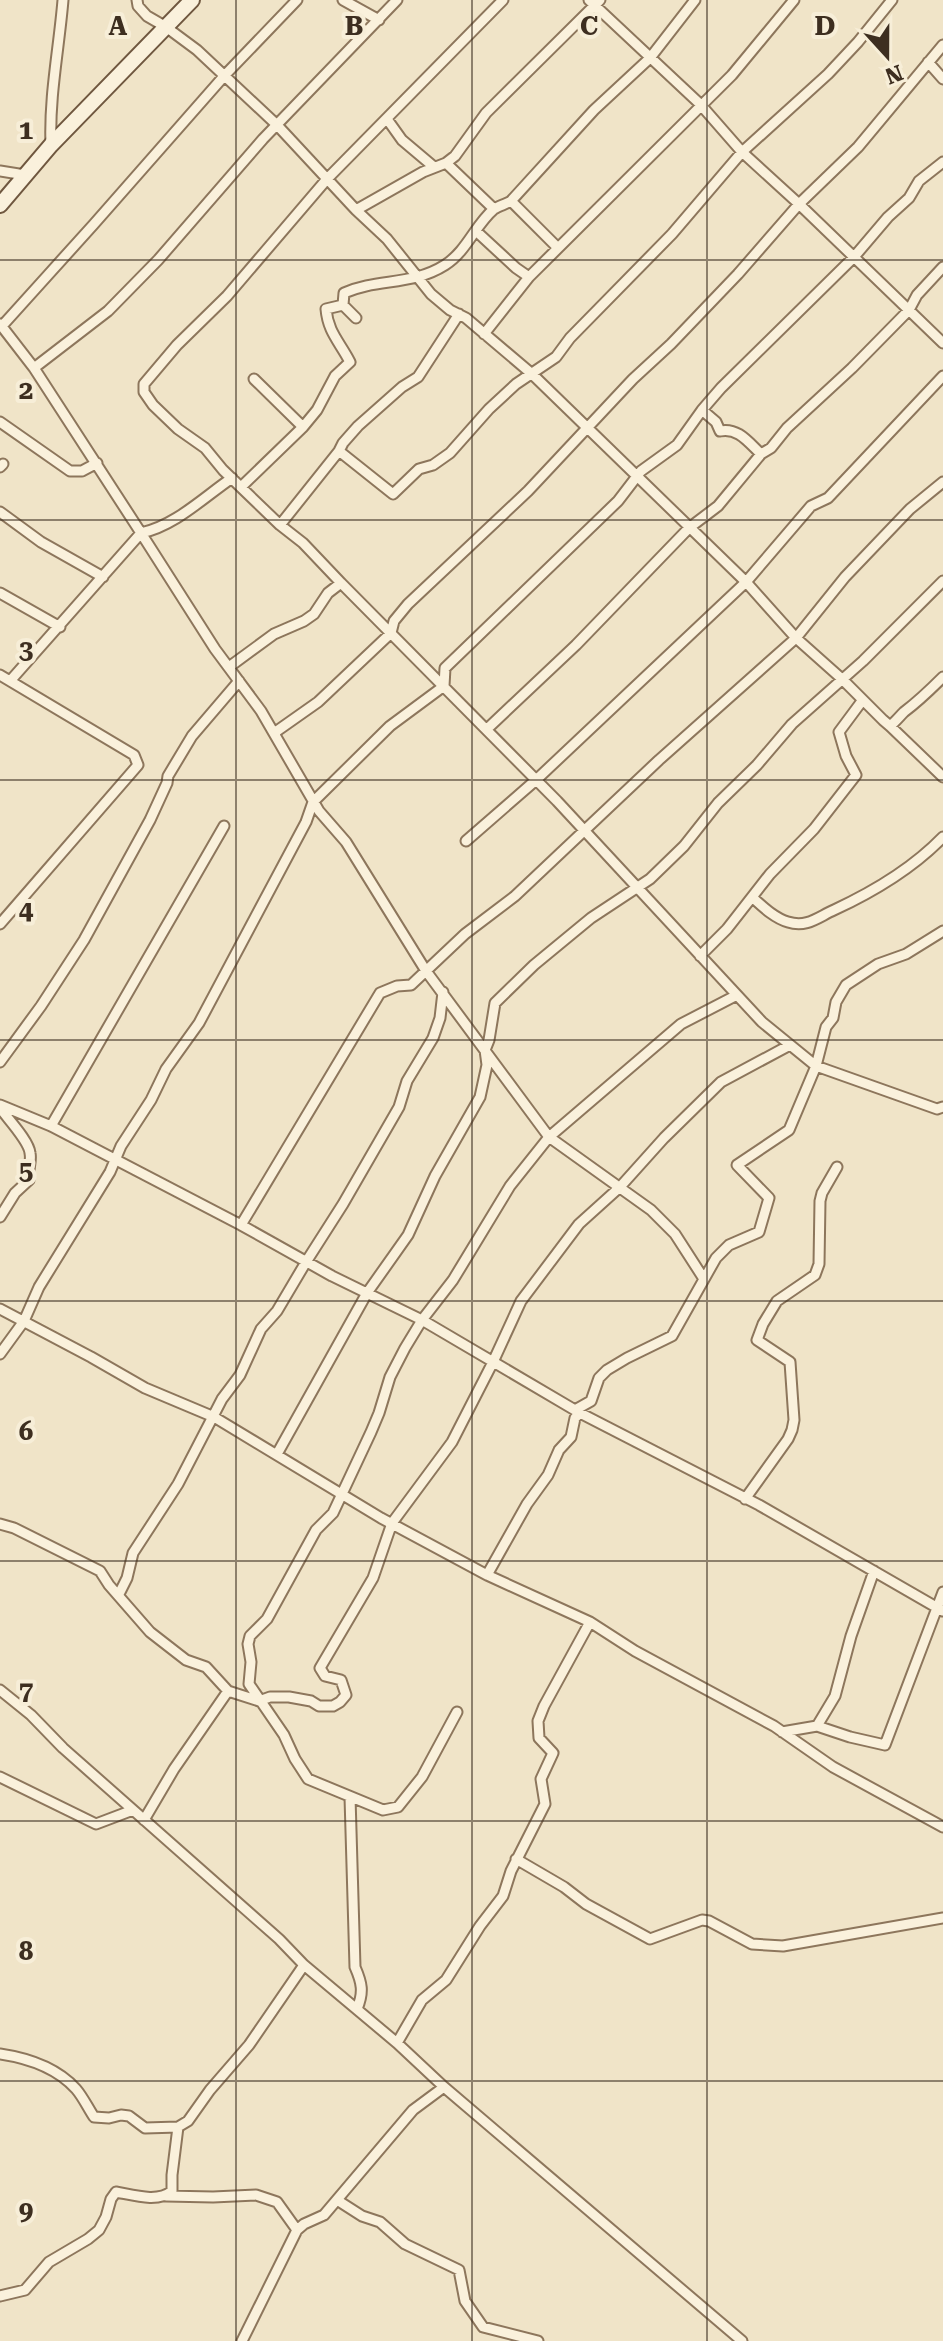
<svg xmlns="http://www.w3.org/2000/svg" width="943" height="2341" font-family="'Roboto Serif',serif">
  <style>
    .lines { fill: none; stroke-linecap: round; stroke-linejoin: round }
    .street-casing { stroke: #8d765c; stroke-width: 13 }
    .secondary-casing { stroke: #6f573f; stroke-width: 18 }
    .street { stroke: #faf1dc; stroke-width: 9 }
    .secondary { stroke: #faf1dc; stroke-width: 14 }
    .grid { fill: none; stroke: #3d2e20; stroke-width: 2; stroke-opacity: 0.55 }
    .grid-label { font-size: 26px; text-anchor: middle; font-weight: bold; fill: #3d2e20; stroke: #f7eed8; stroke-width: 8; stroke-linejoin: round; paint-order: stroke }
  </style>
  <rect width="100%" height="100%" fill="#f0e4c8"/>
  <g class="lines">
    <defs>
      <path id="street" d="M137,0L138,6L147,16L166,27L197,50L277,125L356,210L387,239L431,294L450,310L466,318L532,374L746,582L796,638L842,679L883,720L890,726C895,722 899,717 904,712C920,700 929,691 943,677
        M343,0L379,20
        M589,0L700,104L742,152L799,204L943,343
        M928,62L943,79
        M387,119L402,140L434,167
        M51,145C49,96 59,49 63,0
        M446,163L494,209
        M0,171L25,175
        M511,201L557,247
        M356,210L423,172L446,163L455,156L486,113L600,0
        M476,231L516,268L529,277
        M356,318L343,305L344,293C378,278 412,286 445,265C467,251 475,225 494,209C499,206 506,204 511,201L594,110L650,58L695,0
        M0,324L34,368L141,533C175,526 204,497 232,478
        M2,326C33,292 63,258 94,224L225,75L297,0
        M484,334L529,277L732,75L794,0
        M34,368L108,311L158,260L263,139L397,0
        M254,379L303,427
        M702,410L716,422L720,431C738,427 749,443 761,454
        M0,422L70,471H82L97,463
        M339,451L343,443L358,426L402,387L418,377L459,314
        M0,467L3,464
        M241,487L303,427L317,410L335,376L350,362C339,341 328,332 326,309L343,305
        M0,512L41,542L103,577
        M280,525L339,451L393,494L419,469L433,465L450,453L489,409L516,384L556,357L570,338L672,234L742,152L828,74L858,42L892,0
        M341,583L557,801L762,1022L816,1066L937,1109L943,1107
        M0,593L60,627
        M229,667L274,634L304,621L314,614L328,593L341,583L303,543L280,525L223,470L205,448L178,429L153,405L144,392V384L177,345L227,296L327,179L503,0
        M0,675L134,755L138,765L0,924
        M10,681L141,533L215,649L261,711L319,811L346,842L426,971L549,1137L651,1210L675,1234L704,1279
        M890,726L943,777
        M487,729L576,645L689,528L718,506L761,454L771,448L787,428L852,368L909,310L917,295L943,267
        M274,733L318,702L391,633L394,621L408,604L528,491L633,379L671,344L738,274L799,204L858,147L943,45
        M466,841L536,780L746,582L811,506L828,498L943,376
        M752,897C762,906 774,918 788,922C807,928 818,917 834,910C875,891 912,869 943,837
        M700,956L727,929L770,874L814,829L856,775L846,756L839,732L862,701
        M0,1062L41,1006L84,940L150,820L167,783L168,776L192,736L239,681
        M0,1105L51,1126L241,1225L332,1276L422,1320L580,1413L759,1505L943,1611
        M0,1108C8,1119 29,1141 30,1153C32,1163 27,1170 29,1180L15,1193L0,1217
        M51,1126L224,826
        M241,1225L380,993L397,986L411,985L465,934L515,896L659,760L796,638L845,577L910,509L943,482
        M0,1309L91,1357L145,1388L214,1417L381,1518L487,1575
        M0,1354L24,1321L39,1287L110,1172L121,1146L151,1100L166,1069L199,1023L306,822L313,802L390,726L444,686L445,668L618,501L641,471L677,445L702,410L721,388L854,257L888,217L909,198L919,181L943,162
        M575,1410L591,1401L599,1378L607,1370L627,1358L672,1336L716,1258L729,1245L759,1232L769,1198L737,1165L789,1130L816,1066L826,1027L833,1018L836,1002L846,985L878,964L906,954L943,931
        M277,1454L367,1293L408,1235L435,1176L480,1097L487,1065L485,1050L489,1040L495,1003L534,965L591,918L650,879L684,846L718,803L757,765L792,724L863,661L943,581
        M745,1499L788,1439L792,1430L794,1420L790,1362L757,1340L763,1324L777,1301L815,1275L819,1264L820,1201L822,1193L837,1167
        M0,1524L14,1528L100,1571L109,1585L150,1632L186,1660L206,1667L228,1691L259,1701L270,1697H289L311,1701L319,1706H333L340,1702L346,1695L341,1680L325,1676L320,1668L373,1578L392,1523L452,1442L493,1362L521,1301L579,1224L620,1187L664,1138L721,1082L790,1045
        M119,1594L127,1578L133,1553L178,1484L222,1399L240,1375L261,1329L277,1311L306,1262L343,1204L399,1107L407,1081L433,1038L440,1018L443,992
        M590,1622L635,1651L774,1726L833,1767L943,1827
        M0,1690L31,1715L63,1748L279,1939L304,1965L397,2043L444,2087L742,2341
        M457,1712L422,1777L398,1807L383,1810L308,1779L295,1759L284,1735L249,1684L251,1662L248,1644L250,1636L267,1619L316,1530L333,1513L371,1432L379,1413L390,1377L405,1348L422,1320L453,1280L510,1186L549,1137L681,1024L737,995
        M817,1726L850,1737L885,1745L943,1592
        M782,1732L817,1726L835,1696L851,1636L874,1571
        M0,1777L96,1824L133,1810
        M350,1797L355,1967C362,1983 364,1992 357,2009
        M144,1820L174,1769L228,1691
        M516,1859L564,1887L586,1904L650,1939L702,1920L709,1921L752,1944L783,1946L943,1918
        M397,2043L422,2000L446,1980L480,1926L503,1896L511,1871L545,1804L541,1779L553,1753L539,1738L538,1721L544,1706L590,1622L487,1575L527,1504L548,1475L559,1450L571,1437L575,1418L580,1413
        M0,2054C27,2058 57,2068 76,2089C83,2097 88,2108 94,2117L109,2118L121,2115L129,2116L145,2128L178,2127
        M166,2196L213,2197L256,2195L277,2202L297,2230
        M337,2200L362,2216L380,2222L405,2244L459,2270L465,2301L483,2327L538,2341
        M0,2296L25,2290L49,2262L88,2239L99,2230L106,2217L111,2199L116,2192C133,2195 158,2203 172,2191V2175L178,2127L188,2121L210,2090L249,2045L304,1965
        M242,2341L297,2230L304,2224L324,2215L413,2110L444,2087"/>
      <path id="secondary" d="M0,205L51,145L192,0"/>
    </defs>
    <!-- street casing -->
    <use href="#street" class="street-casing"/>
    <!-- secondary casing -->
    <use href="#secondary" class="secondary-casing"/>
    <!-- street -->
    <use href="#street" class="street"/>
    <!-- secondary -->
    <use href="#secondary" class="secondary"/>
  </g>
  <!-- grid -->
  <path class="grid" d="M236,0V2341M472,0V2341M707,0V2341M0,260H943M0,520H943M0,780H943M0,1040H943M0,1301H943M0,1561H943M0,1821H943M0,2081H943"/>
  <g class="grid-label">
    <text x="118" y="35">A</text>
    <text x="354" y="35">B</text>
    <text x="589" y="35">C</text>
    <text x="825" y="35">D</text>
    <text x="26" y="139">1</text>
    <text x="26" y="399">2</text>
    <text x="26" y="659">3</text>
    <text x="26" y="919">4</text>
    <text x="26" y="1180">5</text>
    <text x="26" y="1440">6</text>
    <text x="26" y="1700">7</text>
    <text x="26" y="1960">8</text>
    <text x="26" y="2220">9</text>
  </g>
  <!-- north arrow -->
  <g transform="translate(887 56) rotate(159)" stroke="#f7eed8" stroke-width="6" paint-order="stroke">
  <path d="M0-6L14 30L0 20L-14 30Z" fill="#3d2e20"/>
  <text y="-12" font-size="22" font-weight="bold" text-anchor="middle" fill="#3d2e20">N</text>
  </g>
</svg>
